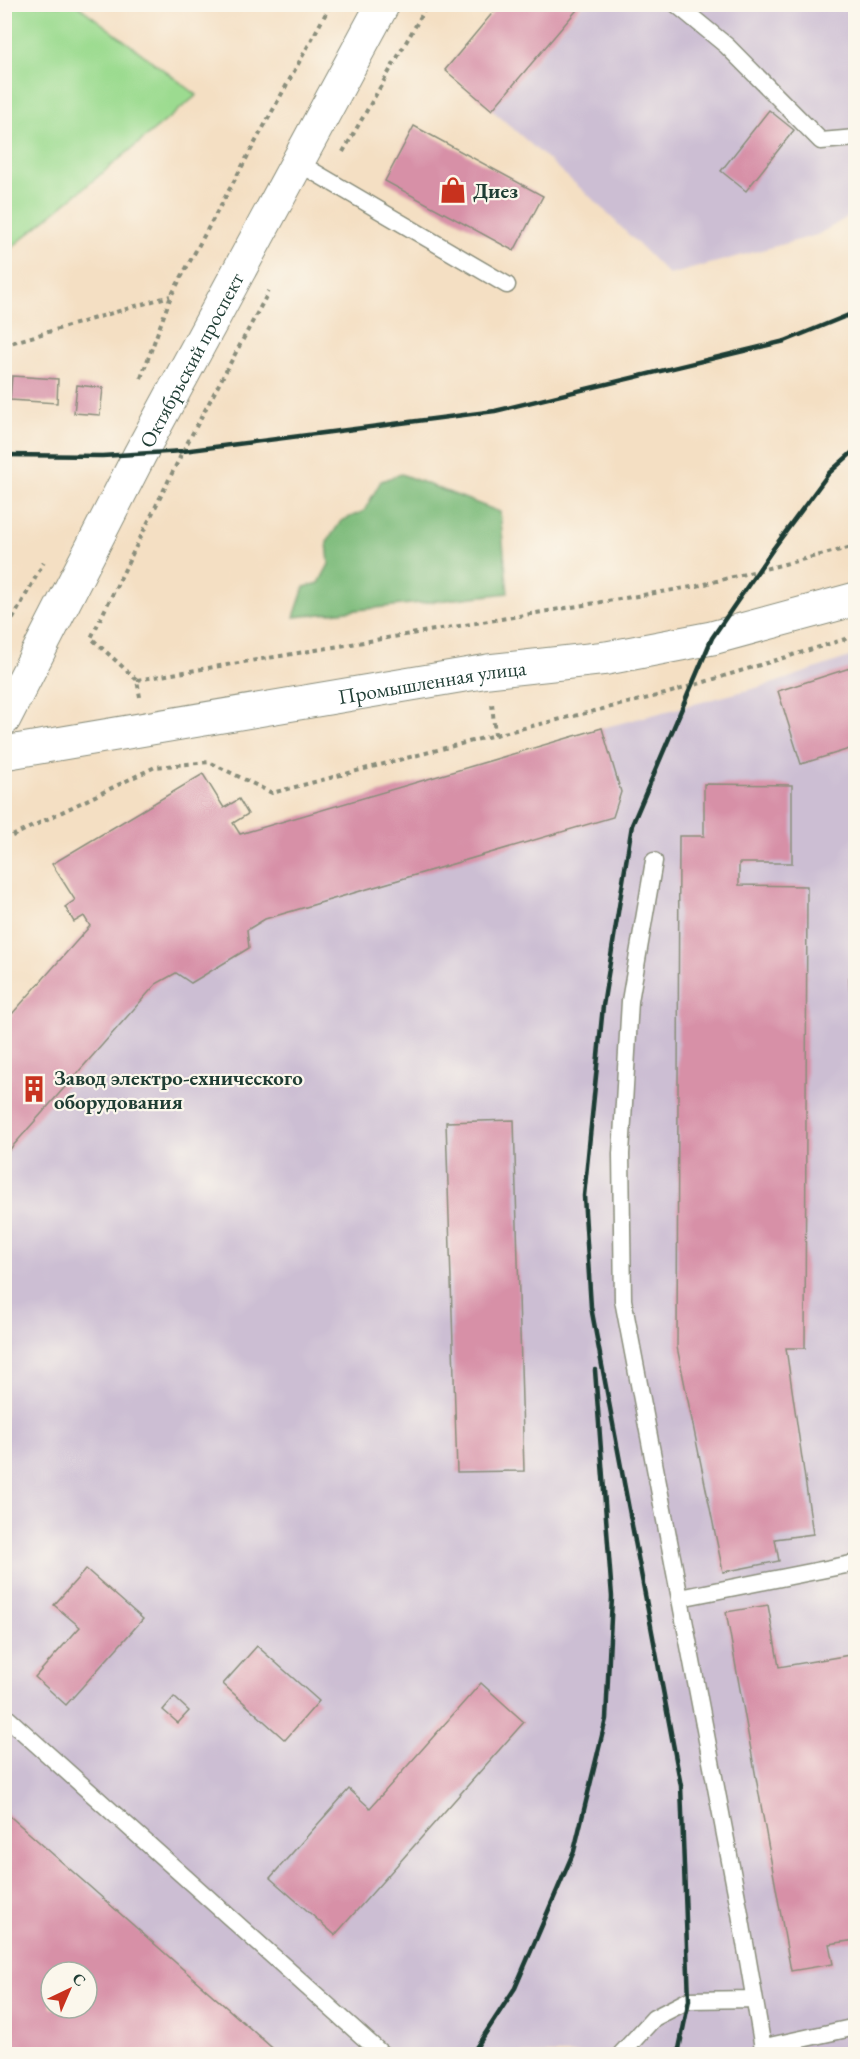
<svg xmlns="http://www.w3.org/2000/svg" width="860" height="2059" font-family="'EB Garamond',serif">
  <style>
    .industrial { fill: #ccbed3; fill-rule: evenodd }
    .green { fill: #9cdb90; stroke: #5e8c62; stroke-width: 1.5 }
    .forest { fill: #7dbb7a; stroke: #4e7c57; stroke-width: 1.5 }
    .building { fill: #d790a7; fill-rule: evenodd }
    .lines { fill: none; stroke-linecap: round; stroke-linejoin: round }
    .service-casing { stroke: #8a8e7c; stroke-width: 19 }
    .secondary-casing { stroke: #8a8e7c; stroke-width: 35 }
    .primary-casing { stroke: #8a8e7c; stroke-width: 35 }
    .path { stroke: #8a8e7c; stroke-width: 4; stroke-dasharray: 4.5 4.5; stroke-linecap: butt }
    .service { stroke: #fff; stroke-width: 16 }
    .secondary { stroke: #fff; stroke-width: 33 }
    .primary { stroke: #fff; stroke-width: 33 }
    .rail { stroke: #1f3d34; stroke-width: 4.5 }
    .labels { text-anchor: middle; dominant-baseline: central; stroke-width: 4.5; stroke-linejoin: round; paint-order: stroke }
    .poi-label { font-size: 21px; font-weight: bold; fill: #1f3d34; stroke: #fbf7ec; text-anchor: start }
    .street-label { font-size: 21px; fill: #1f3d34; stroke: #fbf7ec }
  </style>
  <rect width="100%" height="100%" fill="#fbf7ec"/>
  <filter id="ink" filterUnits="userSpaceOnUse"><feTurbulence type="fractalNoise" baseFrequency=".0167" numOctaves="2"/><feDisplacementMap in="SourceGraphic" scale="12" xChannelSelector="R" yChannelSelector="G"/><feConvolveMatrix kernelMatrix="1 2 1 2 8 2 1 2 1" color-interpolation-filters="sRGB"/></filter>
  <filter id="wash" filterUnits="userSpaceOnUse"><feTurbulence type="fractalNoise" baseFrequency=".008" numOctaves="4" result="noise"/><feDisplacementMap in="SourceGraphic" scale="24" xChannelSelector="R" yChannelSelector="G"/><feGaussianBlur stdDeviation="1.35" result="paint"/><feColorMatrix in="noise" values="0 0 0 0 0 0 0 0 0 0 0 0 0 0 0 0 0 1.4 0 .05"/><feComposite in="paint" operator="in"/></filter>
  <g filter="url(#wash)">
    <rect width="100%" height="100%" fill="#f4dfc3"/>
    <!-- industrial -->
    <path class="industrial" d="M582,5H855V213L817,235L669,275L597,203L492,110Z
      M855,655V2054H5V1023L240,834L602,728L771,684ZM51,1972H87V2008H51Z"/>
    <!-- green -->
    <path class="green" d="M5,4L77,5L197,95L5,253Z"/>
    <!-- forest -->
    <path class="forest" d="M401,474L500,512L508,593L294,617L304,587L319,583L329,564L327,542L341,521L364,511L381,481Z"/>
    <g id="blocks">
      <!-- building -->
      <path class="building" d="M500,4H582L492,110L445,70Z
        M769,110L794,130L746,191L721,171Z
        M414,126L543,196L514,251L385,181Z
        M12,376L58,379L57,403L10,400Z
        M77,385L103,388L100,415L74,413Z
        M856,666V747L801,764L778,691Z
        M602,728L621,792L613,817L265,919L247,930L249,948L191,983L176,973L156,984L4,1156V1023L90,926L84,916L74,922L65,907L75,900L52,864L203,774L224,808L239,799L248,814L233,823L240,834Z
        M704,784L792,785V863H739V885L807,886L805,1348H786L813,1534L775,1539L779,1561L723,1572L677,1347L679,836H704Z
        M856,977V1034H852L849,978Z
        M514,1120L524,1471L457,1472L446,1122Z
        M86,1569L143,1619L66,1705L35,1677L80,1627L54,1605Z
        M768,1605L779,1667L856,1654V1940L829,1944L833,1964L791,1971L726,1612Z
        M257,1646L319,1701L285,1740L223,1684Z
        M481,1683L524,1722L335,1935L270,1878L349,1789L370,1808Z
        M174,1697L189,1711L178,1723L163,1710Z
        M4,1811L279,2054H4ZM51,1972H87V2008H51Z"/>
    </g>
  </g>
  <g filter="url(#ink)">
    <use href="#blocks" fill-opacity="0" stroke="#8a8e7c" stroke-width="1.5"/>
    <g class="lines">
      <defs>
        <path id="service" d="M676,4L727,46L821,141L856,138
          M297,162L507,285
          M654,861L630,1001L621,1154L623,1300L739,1908L764,2054
          M680,1598L856,1563
          M4,1715L382,2054
          M765,2047L856,2027
          M621,2054L654,2018L689,2000L753,1999"/>
        <g id="secondary">
          <path id="s1" d="M4,753L488,671L607,658L712,638L856,599"/>
        </g>
        <g id="primary">
          <path id="s2" d="M4,719L140,454L383,4"/>
        </g>
      </defs>
      <!-- service casing -->
      <use href="#service" class="service-casing"/>
      <!-- secondary casing -->
      <use href="#secondary" class="secondary-casing"/>
      <!-- primary casing -->
      <use href="#primary" class="primary-casing"/>
      <!-- path -->
      <path class="path" d="M343,152L428,4
        M4,345L170,296
        M141,378L171,296L331,4
        M4,635L44,562
        M137,680L697,586L856,546
        M140,697L137,680L91,638L183,451L269,291
        M495,735L665,694L852,637
        M4,840L155,767L209,762L272,793L495,735L492,703"/>
      <!-- service -->
      <use href="#service" class="service"/>
      <!-- secondary -->
      <use href="#secondary" class="secondary"/>
      <!-- primary -->
      <use href="#primary" class="primary"/>
      <!-- rail -->
      <path class="rail" d="M4,455L102,456L183,451L495,411L785,341L856,312
        M472,2054L515,1988L574,1851L606,1719L612,1597L595,1370
        M678,2054L689,2000L681,1786L591,1307L584,1196L603,1006L632,825L712,638L773,549L829,473L856,449"/>
    </g>
  </g>
  <!-- icons -->
  <defs>
    <symbol id="shop-bare" viewBox="-9 -9 18 18"><path d="M-5-2.5h2.3a2.7 3.5 0 0 1 5.4 0H5L5.5 6h-11ZM-1.5-2.5h3a1.5 2.3 0 0 0-3 0Z" fill="#c8321e" stroke="#fbf7ec" stroke-width="2.5" paint-order="stroke"/></symbol>
    <symbol id="building-bare" viewBox="-9 -9 18 18"><path d="M-4-6H4V6H1V3H-1V6H-4ZM-2.5-4.3h1.7v1.8h-1.7ZM.8-4.3h1.7v1.8H.8ZM-2.5-1h1.7V.8h-1.7ZM.8-1h1.7V.8H.8Z" fill="#c8321e" stroke="#fbf7ec" stroke-width="2.5" paint-order="stroke"/></symbol>
  </defs>
  <g fill-rule="evenodd">
    <use href="#shop-bare" x="434" y="171" width="38" height="38"/>
    <use href="#building-bare" x="15" y="1070" width="38" height="38"/>
  </g>
  <g class="labels">
    <!-- poi labels -->
    <g class="poi-label">
      <text x="473" y="190">Диез</text>
      <text x="54" y="1077">Завод электро-ехнического<tspan x="54" dy="24">оборудования</tspan></text>
    </g>
    <!-- street labels -->
    <g class="street-label">
      <text stroke="none"><textPath href="#s2" startOffset="405">Октябрьский проспект</textPath></text>
      <text stroke="none"><textPath href="#s1" startOffset="434">Промышленная улица</textPath></text>
    </g>
  </g>
  <!-- margin -->
  <rect width="860" height="2059" fill="none" stroke="#fbf7ec" stroke-width="24"/>
  <!-- north arrow -->
  <g transform="translate(69 1990) rotate(44)"><circle r="28" fill="#fbf7ec" stroke="#a3ada2" stroke-width="1.5"/>
  <path d="M0-4.5L10 22L0 15L-10 22Z" fill="#c8321e"/>
  <text y="-9" font-size="16" font-weight="bold" text-anchor="middle" fill="#1f3d34">С</text>
  </g>
</svg>
